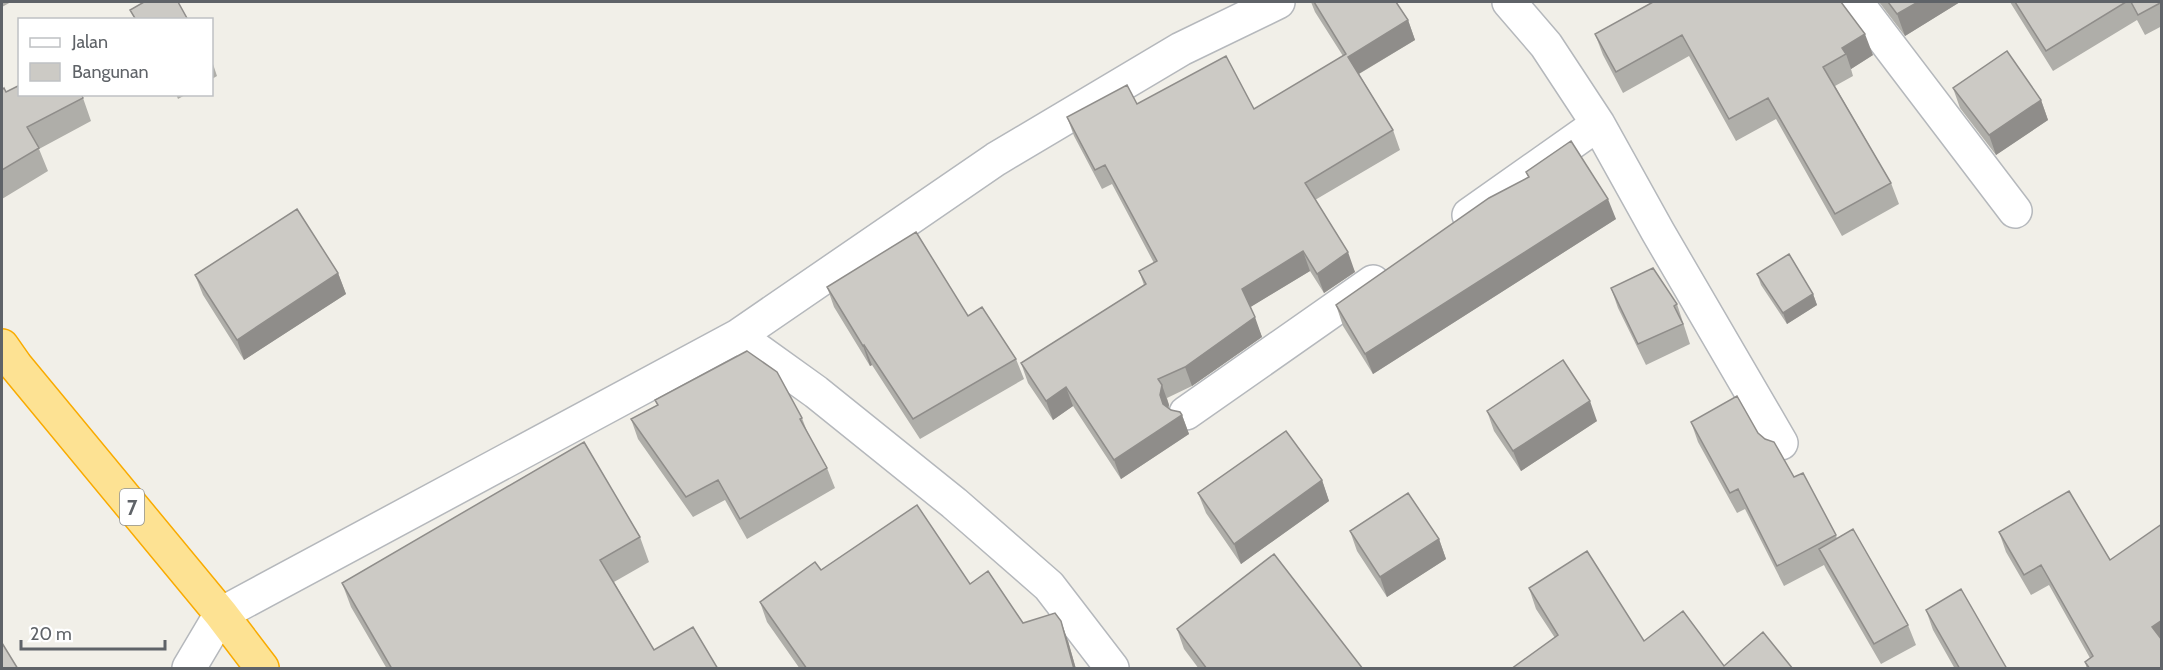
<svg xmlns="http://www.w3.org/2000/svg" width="2163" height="670" font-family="Cabin,sans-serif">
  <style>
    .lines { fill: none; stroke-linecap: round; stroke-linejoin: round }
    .street-casing { stroke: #b5b8bc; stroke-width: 36 }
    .highway-casing { stroke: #f9ab00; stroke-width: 36 }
    .street { stroke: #fff; stroke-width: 33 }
    .highway { stroke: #fde293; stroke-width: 33 }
    .wall { fill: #afaea9 }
    .shaded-wall { fill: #8f8d8a }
    .building { fill: #cccac5; stroke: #8f8d8a; stroke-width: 1.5 }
    .labels { text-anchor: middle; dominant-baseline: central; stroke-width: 4.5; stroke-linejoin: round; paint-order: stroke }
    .shield { fill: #fff; stroke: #8f9295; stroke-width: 1.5 }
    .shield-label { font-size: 21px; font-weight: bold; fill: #5f6368 }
  </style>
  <rect width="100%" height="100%" fill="#f1efe8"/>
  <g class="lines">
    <defs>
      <path id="street" d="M1509,2L1546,45L1598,124L1658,232L1781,443
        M1856,2L2015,211
        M1469,215L1598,124
        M738,336L816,392L954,503L1049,586L1112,668
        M1186,413L1373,282
        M189,668L221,614L738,336L996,159L1181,49L1278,2"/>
      <path id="highway" d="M2,346L16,366L221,614L262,668"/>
    </defs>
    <!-- street casing -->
    <use href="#street" class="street-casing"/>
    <!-- highway casing -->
    <use href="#highway" class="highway-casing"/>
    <!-- street -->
    <use href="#street" class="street"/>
    <!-- highway -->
    <use href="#highway" class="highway"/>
  </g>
  <!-- wall -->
  <path class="wall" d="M2,2H11L2,7Z
    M1311,2H1396L1408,20L1415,40L1359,74L1393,130L1400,150L1315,200L1355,272L1324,293L1310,271L1250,307L1262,337L1192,386L1167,398L1169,405L1168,408L1171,410L1182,415L1189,434L1121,479L1073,406L1053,420L1028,383L1021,363L1144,285L1139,271L1154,263L1112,184L1102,189L1074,136L1067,117L1137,104L1254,109L1343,56L1315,12Z
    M1653,2L1873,55L1851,69L1853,76L1835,86L1891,183L1899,204L1842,236L1776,119L1736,141L1689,56L1623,93L1603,55L1595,34Z
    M1879,2H1960L1905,36Z
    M2010,2H2162V26L2145,35L2137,20L2053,71Z
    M212,61L217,76L212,79Z
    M1953,88L2041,100L2048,120L1996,155L1960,108Z
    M2,90L6,92L83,98L91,121L39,149L48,171L2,199Z
    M176,94H187L178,99Z
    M1526,172L1616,219L1373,374L1343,326L1336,305L1528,177Z
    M338,273L346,294L244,360L203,295L195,275Z
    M1757,274L1813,294L1817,305L1787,324L1761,285Z
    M827,287L968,316L1016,359L1024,379L920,439L872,365L870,366L834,307Z
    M1611,288L1677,304L1690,344L1646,365L1618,308Z
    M655,400L802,418L808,434L827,468L835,488L747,539L725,500L693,517L638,439L631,419L657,405Z
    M1487,411L1597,421L1521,471L1494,431Z
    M1691,422L1758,433L1794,477L1836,535L1837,539L1908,625L1916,645L1881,664L1826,569L1824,565L1784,586L1745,509L1737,513L1698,442Z
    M1322,480L1329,501L1241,564L1206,513L1198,493Z
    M1350,531L1439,539L1446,559L1387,597L1357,551Z
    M1999,532L2110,560L2162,669H2087L2085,662L2090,658L2049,585L2031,595L2006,552Z
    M640,537L649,562L614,582L654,650L718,669H387L351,607L342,583Z
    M821,570L970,584L1023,623L1068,641L1076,669H800L767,622L760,602Z
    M1529,588L1644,641L1724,666L1511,669L1555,638L1536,609Z
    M1926,610L2007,669H1955L1933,630Z
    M1177,629L1363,669H1199L1184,649Z"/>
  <!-- shaded-wall -->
  <path class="shaded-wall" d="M1918,2H1960L1905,36L1897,14Z
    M1408,20L1415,40L1355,76L1348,57Z
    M1865,34L1873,55L1851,69L1846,54L1842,48Z
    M2041,100L2048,120L1996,155L1989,135Z
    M1608,199L1616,219L1373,374L1365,354Z
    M1303,251L1310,271L1249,308L1242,289Z
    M1348,252L1355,272L1324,293L1317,274Z
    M338,273L346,294L244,360L237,340Z
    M1813,294L1817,305L1787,324L1783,313Z
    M1255,317L1262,337L1192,386L1185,367Z
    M864,345L872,365L870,366L863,346Z
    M1162,385L1169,405L1167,414L1182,415L1189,434L1121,479L1114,460Z
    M1066,387L1073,406L1053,420L1046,401Z
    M1590,401L1597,421L1521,471L1513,451Z
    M1322,480L1329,501L1241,564L1234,544Z
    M1439,539L1446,559L1387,597L1380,577Z
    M2162,620V646L2152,627Z
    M1061,621L1068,641L1076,669H1074Z"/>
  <!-- building -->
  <path class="building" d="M144,2H178L188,20H136L130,10Z
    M1314,2H1396L1408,20L1348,57L1393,130L1305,183L1348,252L1317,274L1303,251L1242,289L1255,317L1185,367L1158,379L1162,385L1160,395L1163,404L1171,410L1180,412L1182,415L1114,460L1066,387L1046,401L1021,363L1146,284L1139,271L1157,261L1105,165L1095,170L1067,117L1127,85L1137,104L1226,56L1254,109L1346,54Z
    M1653,2H1841L1865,34L1842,48L1846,54L1823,67L1891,183L1835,214L1768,98L1729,119L1682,35L1616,72L1595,34Z
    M1888,2H1918L1897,14Z
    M2015,2H2126L2046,51Z
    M2131,2H2162L2138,15Z
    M2007,51L2041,100L1989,135L1953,88Z
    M20,85V94H81L83,98L27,127L39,148L2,170V90L4,88L6,92Z
    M1571,141L1608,199L1365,354L1336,305L1489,198L1529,177L1526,172Z
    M297,209L338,273L237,340L195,275Z
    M916,232L968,316L982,307L1016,359L913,419L864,345L863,346L827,287Z
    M1789,254L1813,294L1783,313L1757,274Z
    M1653,268L1677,304L1674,306L1683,324L1638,344L1611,288Z
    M747,351L777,372L802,418L800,419L827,468L740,519L718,480L686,497L631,419L658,405L655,400Z
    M1563,360L1590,401L1513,451L1487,411Z
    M1737,396L1758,433L1765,439L1774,442L1794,477L1803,473L1836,535L1777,566L1738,489L1730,493L1691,422Z
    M1286,431L1322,480L1234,544L1198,493Z
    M584,442L640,537L600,560L654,650L693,627L718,669H392L342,583Z
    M2069,491L2110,560L2162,524V620L2152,627L2162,640V667L2160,669H2090L2085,662L2093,656L2041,565L2024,575L1999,532Z
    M1408,493L1439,539L1380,577L1350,531Z
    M917,505L970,584L988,571L1023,623L1055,613L1061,621L1074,669H807L760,602L815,562L821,570Z
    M1853,529L1908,625L1874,644L1819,549Z
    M1587,551L1644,641L1683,611L1724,666L1763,632L1793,669H1511L1558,635L1529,588Z
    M1274,554L1363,669H1207L1177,629Z
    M1961,589L2007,669H1960L1926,610Z
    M2,643L18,669H2Z"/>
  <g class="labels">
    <!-- shield labels -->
    <rect class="shield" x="120" y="489" width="24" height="36" rx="4.5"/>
    <g class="shield-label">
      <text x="132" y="507">7</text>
    </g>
  </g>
  <!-- border -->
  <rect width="2163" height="670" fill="none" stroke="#5f6368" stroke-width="6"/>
  <!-- legend -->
  <rect x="18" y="18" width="195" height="78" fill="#ffffff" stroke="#bfc1c3" stroke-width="1.5"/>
  <rect x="30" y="38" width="30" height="9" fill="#ffffff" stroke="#bfc1c3" stroke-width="1.5"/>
  <text x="72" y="48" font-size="18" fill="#5f6368">Jalan</text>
  <rect x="30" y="63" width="30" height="18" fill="#cccac5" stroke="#bfc1c3" stroke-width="1.5"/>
  <text x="72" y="78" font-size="18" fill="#5f6368">Bangunan</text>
  <!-- scale -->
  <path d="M21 640v9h144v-9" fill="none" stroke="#5f6368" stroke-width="3"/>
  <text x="30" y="640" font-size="18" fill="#5f6368" stroke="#ffffff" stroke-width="4.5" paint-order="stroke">20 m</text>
</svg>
